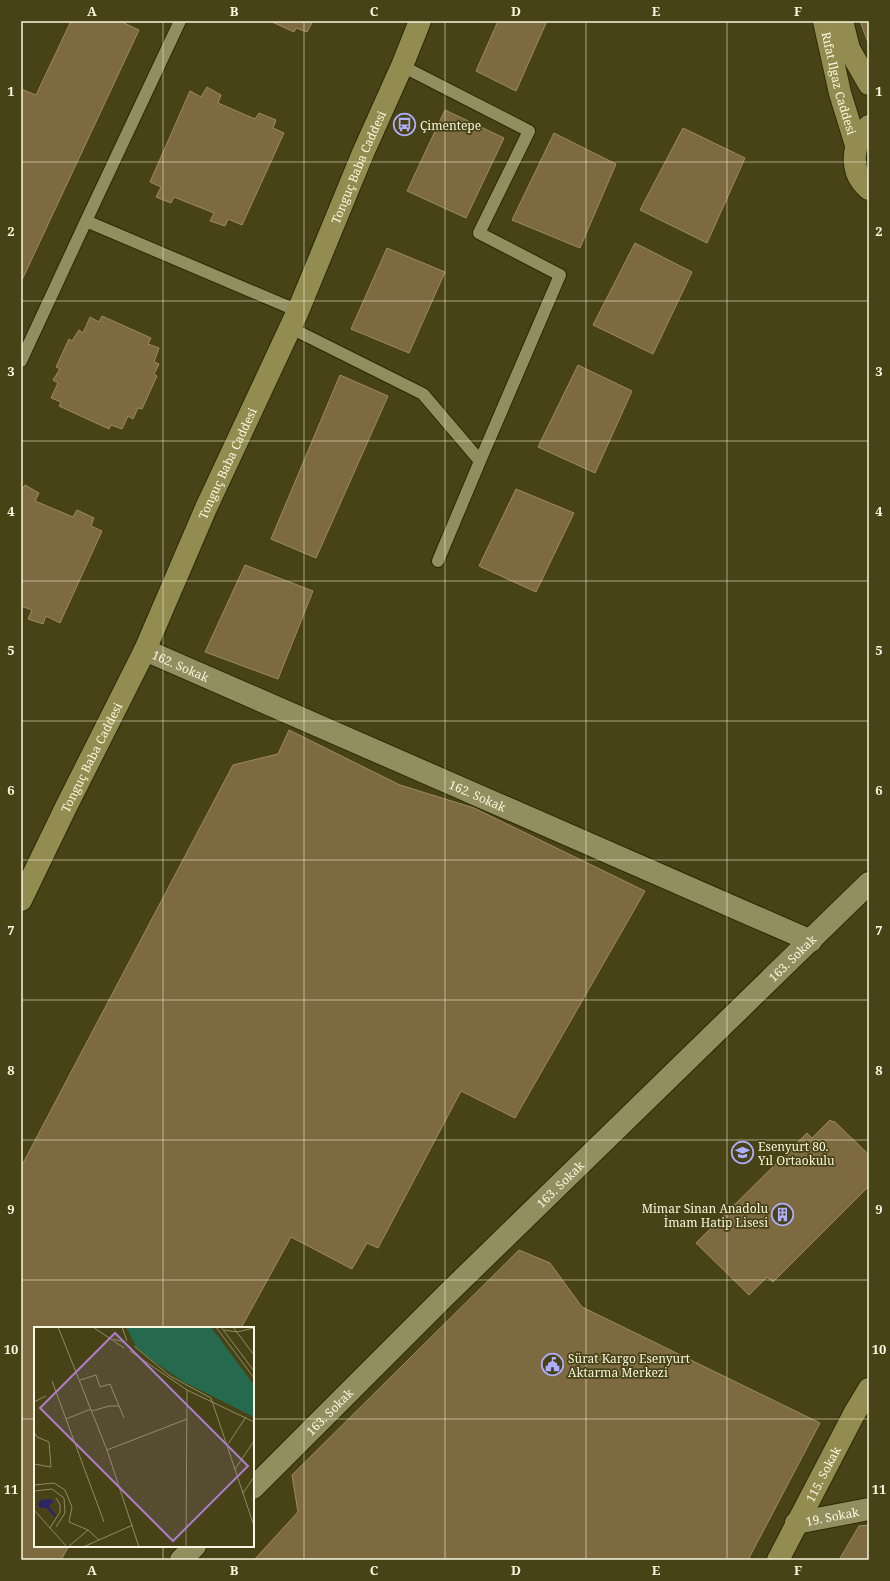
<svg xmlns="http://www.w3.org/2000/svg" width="890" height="1581" font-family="'Noto Serif',serif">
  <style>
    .building { fill: #7e6a40; stroke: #9f8a5f }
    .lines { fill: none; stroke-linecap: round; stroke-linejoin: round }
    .lane-casing { stroke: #2c2906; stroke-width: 14 }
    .street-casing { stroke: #2c2906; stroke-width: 24 }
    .secondary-casing { stroke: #2c2906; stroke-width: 24 }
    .lane { stroke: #928e60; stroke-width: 12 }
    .street { stroke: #928e60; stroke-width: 22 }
    .secondary { stroke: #928c50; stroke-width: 22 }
    .grid { fill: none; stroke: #f8f6de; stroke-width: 1; stroke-opacity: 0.55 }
    .labels { text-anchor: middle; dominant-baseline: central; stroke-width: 3.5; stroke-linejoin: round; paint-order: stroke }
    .street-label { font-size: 12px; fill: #f8f6de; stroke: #474316 }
    .poi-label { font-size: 12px; fill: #f8f6de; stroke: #474316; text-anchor: start }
    .inset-road { fill: none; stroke: #8e8b66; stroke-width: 1 }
    .view { fill: #ad7dcb; fill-opacity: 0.15; stroke: #ad7dcb; stroke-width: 2 }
    .inset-edge { fill: none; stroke: #f8f6de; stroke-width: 2 }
    .neatline { fill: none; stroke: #f8f6de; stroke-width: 1.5 }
    .grid-label { font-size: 13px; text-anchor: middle; font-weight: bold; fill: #f8f6de }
  </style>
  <rect width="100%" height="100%" fill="#474316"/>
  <!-- building -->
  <path class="building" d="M71,21H120L139,30L21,282V89L36,95Z
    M270,21H313L307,32L296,28L294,32Z
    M498,21H547L516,91L476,71Z
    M860,21H869V45Z
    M207,87L221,95L218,103L255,119L259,113L276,120L273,128L284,133L242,225L228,219L225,226L210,221L214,213L174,197L171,203L156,197L161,187L150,182L190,91L201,97Z
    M445,110L504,138L466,218L407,191Z
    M683,128L745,158L707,243L640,210Z
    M554,133L616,164L580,248L512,220Z
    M635,243L692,272L653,354L593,325Z
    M387,248L445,272L409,353L351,329Z
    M102,316L151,338L148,344L159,348L154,362L159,364L154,374L157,376L142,409L138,408L133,419L128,416L122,429L111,425L109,429L59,406L61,402L51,398L58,383L53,380L60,369L56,367L69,339L72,341L79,330L83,333L90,317L99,322Z
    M578,365L632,391L595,473L538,447Z
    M340,375L388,396L316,558L271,539Z
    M25,485L39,493L35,501L73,517L77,510L94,518L91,526L102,531L60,623L46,616L43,624L28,619L32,610L21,606V491Z
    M516,489L574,513L536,592L479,566Z
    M245,565L313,591L278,679L205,652Z
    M289,730L400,785L474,808L645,891L515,1118L461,1091L378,1248L367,1243L352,1269L291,1237L241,1328H35V1546H69L61,1560H21V1167L233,765L278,754Z
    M830,1120L833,1122L834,1121L869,1155V1186L773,1282L767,1277L749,1295L696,1243L807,1133L812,1138Z
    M519,1250L550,1263L582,1307L820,1423L748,1560H254L298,1512L292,1475Z
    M869,1525V1560H839L859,1526Z"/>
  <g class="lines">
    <defs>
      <path id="lane" d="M180,21L86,221L298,311
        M402,66L529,131L479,233L560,275L480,461
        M289,327L423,394L480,461L438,561
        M21,361L86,221"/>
      <g id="street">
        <path id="s1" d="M145,650L811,941"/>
        <path id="s2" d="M253,1488L446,1295L869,883"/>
        <path id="s3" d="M796,1523L869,1509"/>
        <path d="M181,1560L195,1546"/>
      </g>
      <g id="secondary">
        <path id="s4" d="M824,21L840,93L856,145"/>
        <path d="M842,21L849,49L869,84"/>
        <path d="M869,126C851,144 849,172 869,189"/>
        <path id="s5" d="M21,900L66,807L145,650L206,508L298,311L363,153L402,66L420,21"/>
        <path id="s6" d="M778,1560L854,1414L869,1389"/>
      </g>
    </defs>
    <!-- lane casing -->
    <use href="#lane" class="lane-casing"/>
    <!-- street casing -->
    <use href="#street" class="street-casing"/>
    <!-- secondary casing -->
    <use href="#secondary" class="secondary-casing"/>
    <!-- lane -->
    <use href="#lane" class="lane"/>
    <!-- street -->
    <use href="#street" class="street"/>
    <!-- secondary -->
    <use href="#secondary" class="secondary"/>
  </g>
  <!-- grid -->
  <path class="grid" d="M163,21V1328M304,21V1560M445,21V1560M586,21V1560M727,21V1560M21,162H869M21,301H869M21,441H869M21,581H869M21,721H869M21,860H869M21,1000H869M21,1140H869M21,1280H869M21,1419H35M253,1419H869M163,1546V1560"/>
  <!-- icons -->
  <defs>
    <symbol id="bus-ring" viewBox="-11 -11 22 22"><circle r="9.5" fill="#474316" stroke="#afaefa" stroke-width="1.5"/><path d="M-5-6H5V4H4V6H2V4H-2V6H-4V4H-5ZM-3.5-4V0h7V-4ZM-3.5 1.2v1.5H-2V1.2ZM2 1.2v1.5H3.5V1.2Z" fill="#afaefa"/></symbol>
    <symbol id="school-ring" viewBox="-11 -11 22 22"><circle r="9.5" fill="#474316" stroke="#afaefa" stroke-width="1.5"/><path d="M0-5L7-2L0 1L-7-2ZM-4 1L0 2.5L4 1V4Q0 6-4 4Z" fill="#afaefa"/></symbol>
    <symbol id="building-ring" viewBox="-11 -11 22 22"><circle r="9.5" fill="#474316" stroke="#afaefa" stroke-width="1.5"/><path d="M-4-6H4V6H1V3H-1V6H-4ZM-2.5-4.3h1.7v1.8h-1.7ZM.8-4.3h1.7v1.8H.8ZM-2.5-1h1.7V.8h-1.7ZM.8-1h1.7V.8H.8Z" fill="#afaefa"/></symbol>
    <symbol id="civic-ring" viewBox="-11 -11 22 22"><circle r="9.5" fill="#474316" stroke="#afaefa" stroke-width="1.5"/><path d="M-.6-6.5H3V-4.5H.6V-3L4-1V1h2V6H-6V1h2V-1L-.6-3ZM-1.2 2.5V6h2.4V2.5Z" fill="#afaefa"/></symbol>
  </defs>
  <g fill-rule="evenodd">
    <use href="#bus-ring" x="392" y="112" width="25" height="25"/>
    <use href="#school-ring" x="730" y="1140" width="25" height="25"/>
    <use href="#building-ring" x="770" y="1202" width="25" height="25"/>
    <use href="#civic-ring" x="540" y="1352" width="25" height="25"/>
  </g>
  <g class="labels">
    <!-- street labels -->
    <g class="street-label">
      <text stroke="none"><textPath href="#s4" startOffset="64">Rıfat Ilgaz Caddesi</textPath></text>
      <text stroke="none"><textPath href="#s5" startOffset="807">Tonguç Baba Caddesi</textPath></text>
      <text stroke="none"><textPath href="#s5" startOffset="483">Tonguç Baba Caddesi</textPath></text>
      <text stroke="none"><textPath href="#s1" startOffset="39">162. Sokak</textPath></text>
      <text stroke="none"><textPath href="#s5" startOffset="159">Tonguç Baba Caddesi</textPath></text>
      <text stroke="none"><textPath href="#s1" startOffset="363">162. Sokak</textPath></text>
      <text stroke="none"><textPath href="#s2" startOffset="756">163. Sokak</textPath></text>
      <text stroke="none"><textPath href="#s2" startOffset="432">163. Sokak</textPath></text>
      <text stroke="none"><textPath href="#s2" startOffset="108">163. Sokak</textPath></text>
      <text stroke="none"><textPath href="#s6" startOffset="97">115. Sokak</textPath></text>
      <text stroke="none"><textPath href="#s3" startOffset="37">19. Sokak</textPath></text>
    </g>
    <!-- poi labels -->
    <g class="poi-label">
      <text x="420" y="125">Çimentepe</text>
      <text x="758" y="1146">Esenyurt 80.<tspan x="758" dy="14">Yıl Ortaokulu</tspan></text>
      <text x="768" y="1208" text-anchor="end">Mimar Sinan Anadolu<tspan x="768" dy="14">İmam Hatip Lisesi</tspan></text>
      <text x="568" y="1358">Sürat Kargo Esenyurt<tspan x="568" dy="14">Aktarma Merkezi</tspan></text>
    </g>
  </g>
  <!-- overview -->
  <g transform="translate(34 1327)">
    <rect width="220" height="220" fill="#474316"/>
    <path d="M92,0H177L220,58V90L148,54L118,33L103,21Z" fill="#25694e"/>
    <path d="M16,172L20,174L15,179L22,188L21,190L12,181H6L4,177L7,173Z" fill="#2e2664"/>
    <path class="inset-road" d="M24,0L73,123L105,220M59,0L90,21M88,0L93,14M182,0L220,51M187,0L220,44M199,0L220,28M190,3L203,5L220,1M79,12L91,15M100,19L136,49L177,71L220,199M96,24L153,63L220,95M46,53L62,48L66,60L76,57L85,79M18,54L32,92L57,82M0,75L12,69M58,84L75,79H85L90,91M32,92L70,195M0,105L3,110L15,115L17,140L0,137M194,117L212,90M73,123L153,92M201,142L220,114M0,158L20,156L31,163L38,180L35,195L54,203L65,213M0,164L18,162L30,171L31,186L22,200M209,166L220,150M0,183L33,220M16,201L26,185V177L22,171M34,220L54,203M49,220L99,198M152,220L153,63"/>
    <path class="view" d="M81,6L214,139L139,214L6,81Z"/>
    <rect width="220" height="220" class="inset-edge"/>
  </g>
  <!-- border -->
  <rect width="890" height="1581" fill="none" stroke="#474316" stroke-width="44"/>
  <rect x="22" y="22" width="846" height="1537" class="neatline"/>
  <g class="grid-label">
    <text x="92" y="16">A</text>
    <text x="234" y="16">B</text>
    <text x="374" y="16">C</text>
    <text x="516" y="16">D</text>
    <text x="656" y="16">E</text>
    <text x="798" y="16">F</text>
    <text x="11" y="96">1</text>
    <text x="879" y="96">1</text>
    <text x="11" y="236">2</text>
    <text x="879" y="236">2</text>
    <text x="11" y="376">3</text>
    <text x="879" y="376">3</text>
    <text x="11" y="516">4</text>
    <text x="879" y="516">4</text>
    <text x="11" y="655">5</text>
    <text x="879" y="655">5</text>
    <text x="11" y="795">6</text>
    <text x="879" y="795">6</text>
    <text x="11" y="935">7</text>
    <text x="879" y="935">7</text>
    <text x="11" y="1075">8</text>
    <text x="879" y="1075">8</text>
    <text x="11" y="1214">9</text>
    <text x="879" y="1214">9</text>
    <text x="11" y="1354">10</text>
    <text x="879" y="1354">10</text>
    <text x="11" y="1494">11</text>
    <text x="879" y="1494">11</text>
    <text x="92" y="1575">A</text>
    <text x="234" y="1575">B</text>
    <text x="374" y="1575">C</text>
    <text x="516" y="1575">D</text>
    <text x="656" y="1575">E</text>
    <text x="798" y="1575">F</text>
  </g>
</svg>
